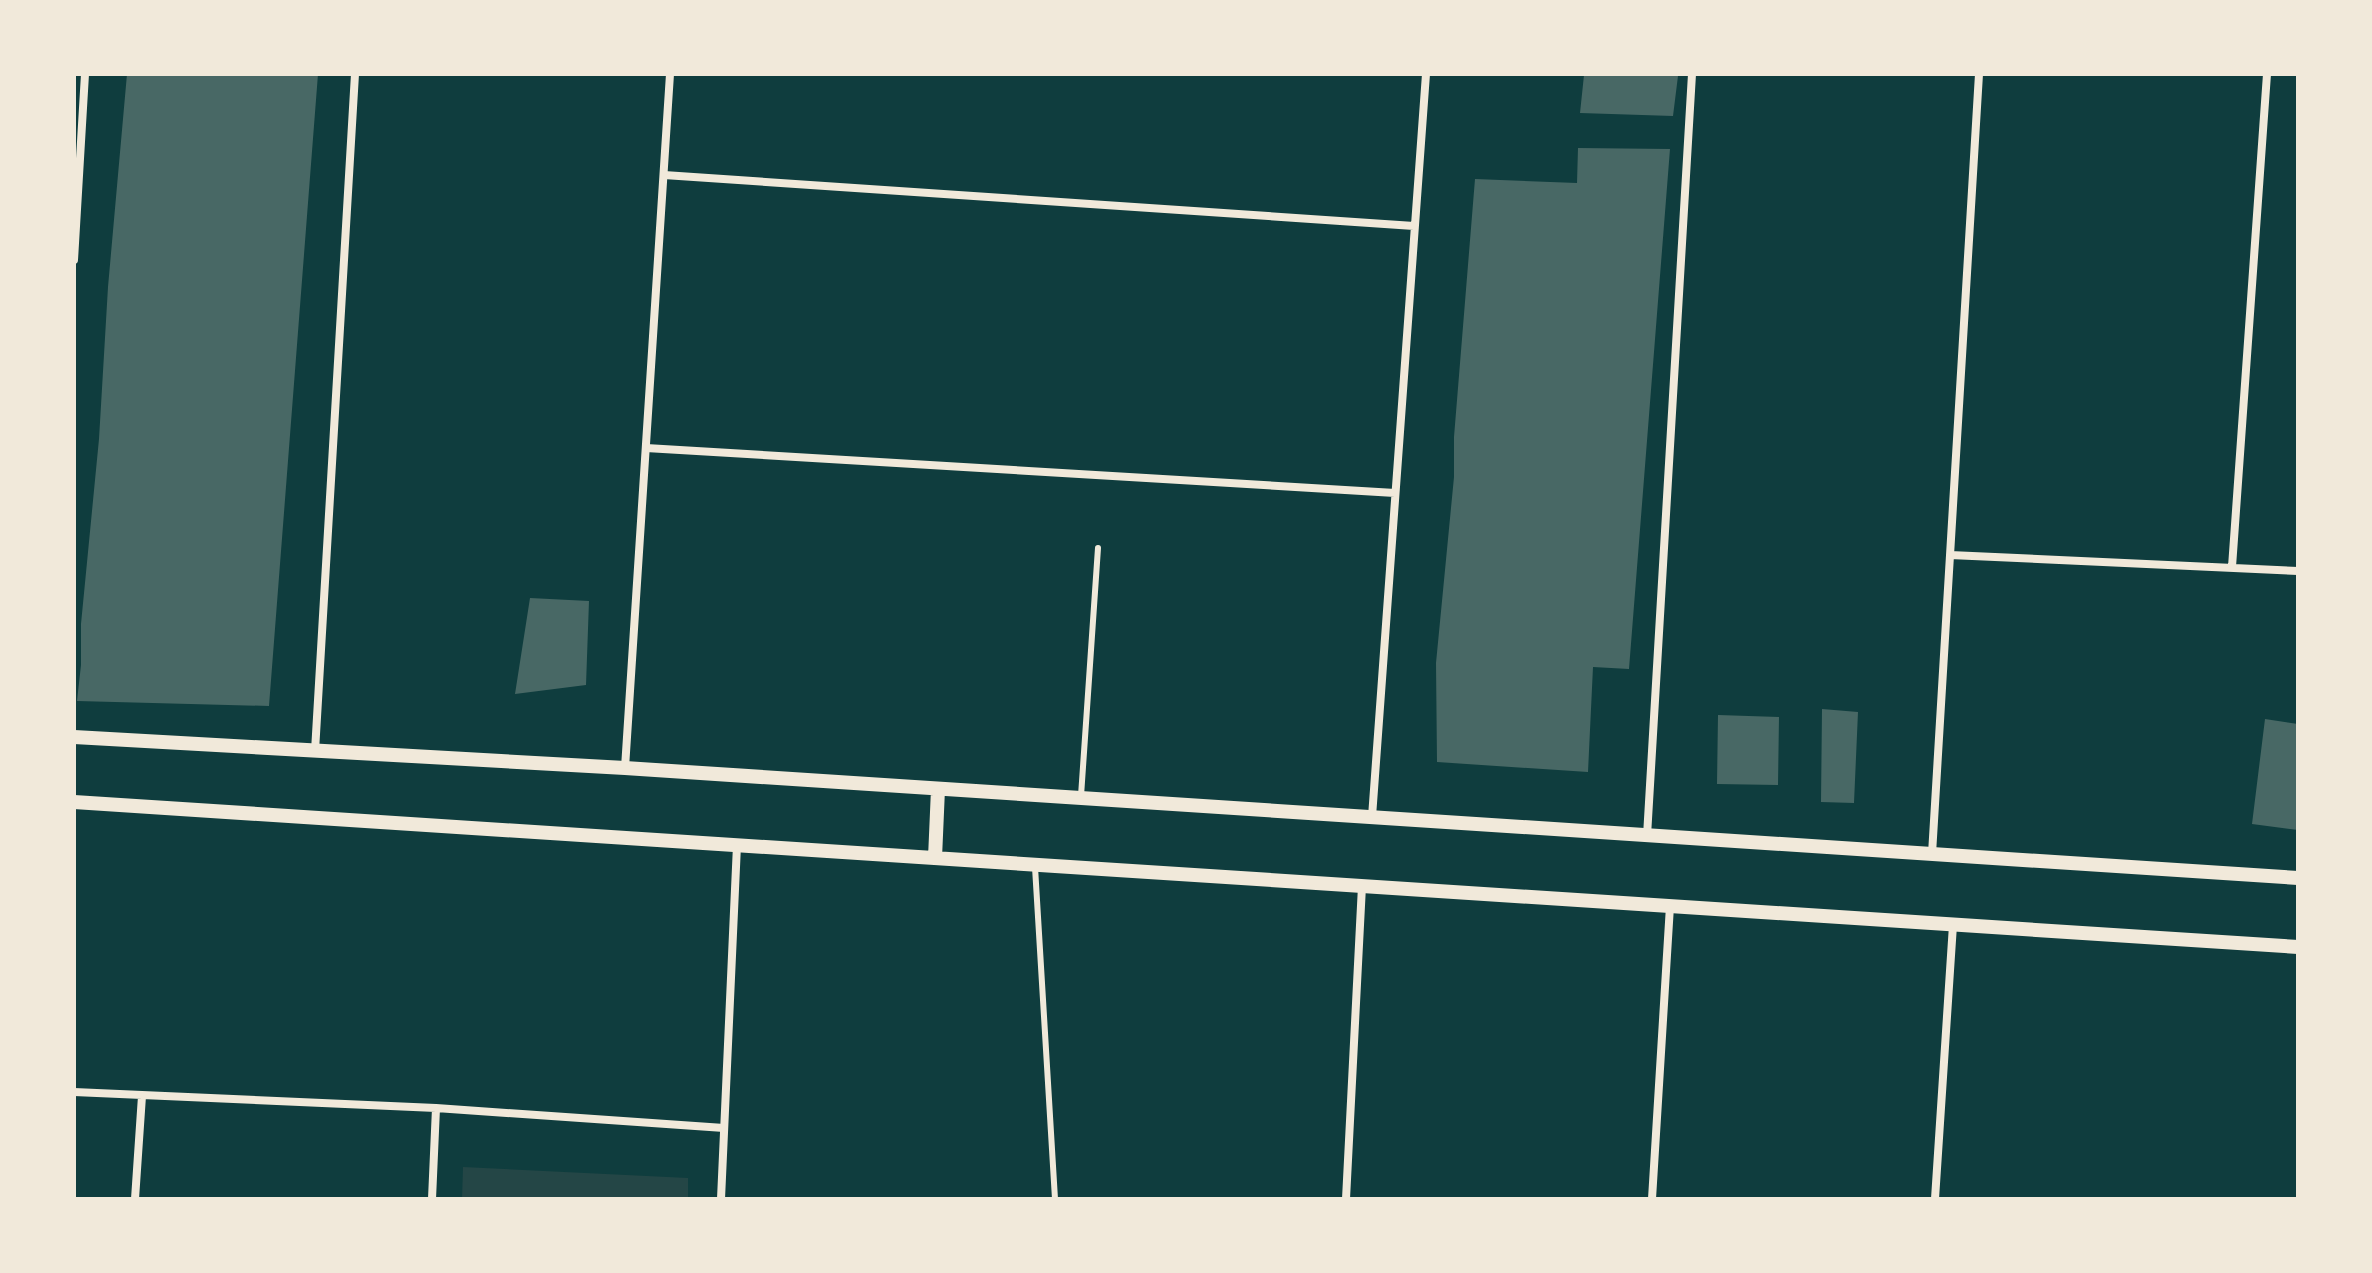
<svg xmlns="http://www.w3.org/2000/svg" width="2372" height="1273" font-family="'PT Sans Narrow',sans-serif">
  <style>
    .green { fill: #244646 }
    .building { fill: #486865 }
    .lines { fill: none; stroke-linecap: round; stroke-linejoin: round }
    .service { stroke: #f1e9da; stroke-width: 6 }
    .minor { stroke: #f1e9da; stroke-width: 8 }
    .tertiary { stroke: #f1e9da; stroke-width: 14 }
  </style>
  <rect width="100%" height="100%" fill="#0f3d3e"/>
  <!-- green -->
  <path class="green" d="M463,1167L688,1178V1199H462Z"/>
  <!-- building -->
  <path class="building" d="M127,74H318L269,706L77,701L81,665V624L99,439L108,287Z
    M1584,75L1678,76L1673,116L1580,113Z
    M1578,148L1670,149L1629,669L1593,667L1588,772L1437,762L1436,663L1454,477V437L1475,179L1577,183Z
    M530,598L589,601L586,685L515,694Z
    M1822,709L1858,712L1854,803L1821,802Z
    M1718,715L1779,717L1778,785L1717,784Z
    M2265,719L2298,724V830L2252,824Z"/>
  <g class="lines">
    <!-- service -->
    <path class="service" d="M1081,796L1098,548
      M1035,867L1055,1199"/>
    <!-- minor -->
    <path class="minor" d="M664,175L1414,226
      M74,260L85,74
      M646,448L1395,493
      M1950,555L2298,571
      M2232,567L2267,74
      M315,751L355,74
      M625,768L670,74
      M1372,817L1426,74
      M1647,836L1692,74
      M1932,854L1979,74
      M74,1092L436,1108L724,1128
      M135,1199L142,1096
      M432,1199L436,1108
      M721,1199L737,845
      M1346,1199L1362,886
      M1652,1199L1670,906
      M1935,1199L1953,925"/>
    <!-- tertiary -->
    <path class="tertiary" d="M74,737L625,768L2298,878
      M74,802L2298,947
      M935,858L938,789"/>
  </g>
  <!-- border -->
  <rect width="2372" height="1273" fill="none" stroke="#f1e9da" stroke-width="152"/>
</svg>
